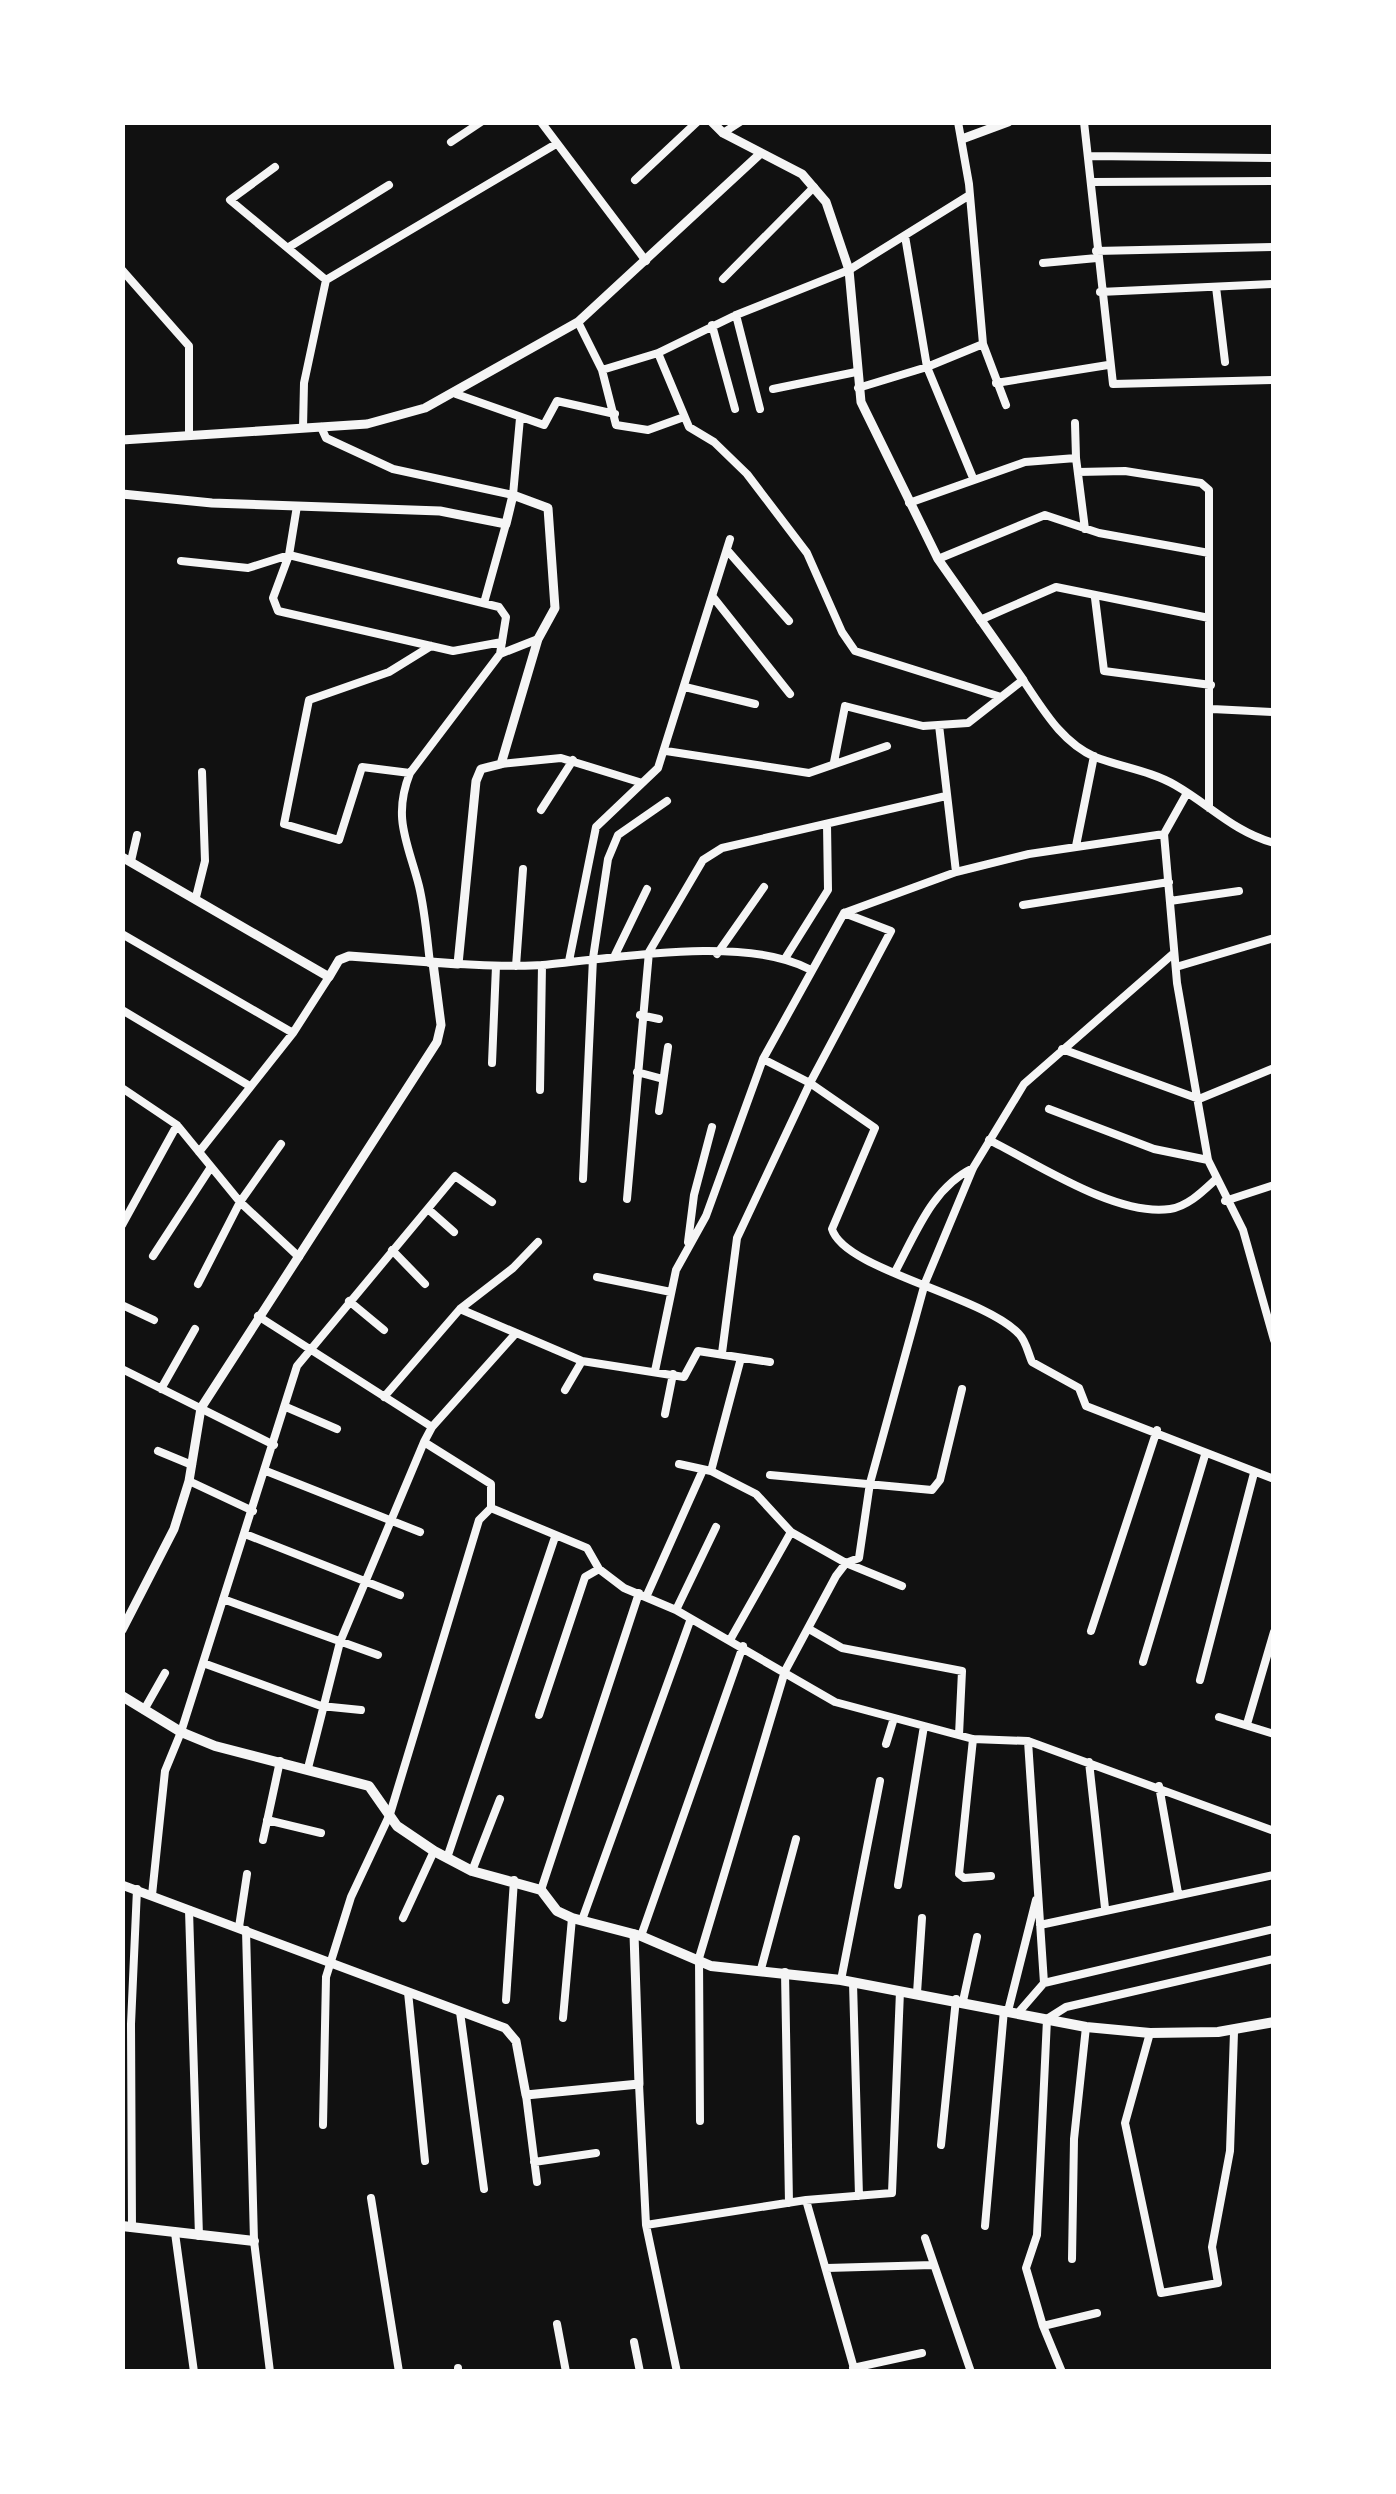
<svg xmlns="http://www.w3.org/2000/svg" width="1396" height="2494" font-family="'Space Grotesk',sans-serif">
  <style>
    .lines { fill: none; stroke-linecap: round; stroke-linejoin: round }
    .minor { stroke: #f5f5f5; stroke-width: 8 }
    .tertiary { stroke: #f5f5f5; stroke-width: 9 }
    .secondary { stroke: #f5f5f5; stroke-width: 10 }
  </style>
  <rect width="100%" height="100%" fill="#111"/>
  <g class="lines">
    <!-- minor -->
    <path class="minor" d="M541,122L646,261
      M958,122L969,184L983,344
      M1084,122L1113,384L1274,380
      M723,133L740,122
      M451,142L481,122
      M1089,156L1274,158
      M275,167L230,200L326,280
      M635,180L697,122
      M1092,182L1274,181
      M905,236L927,367L973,478
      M289,247L389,185
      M1096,251L1274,247
      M1043,263L1097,258
      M122,270L189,346V436
      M723,279L814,187
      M1216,287L1225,362
      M1100,292L1274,284
      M736,315L760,409
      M578,322L602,370L616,425L648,430L684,417
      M712,325L735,409
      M983,344L1006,405
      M658,353L689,427L714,442L747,474L807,553L842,632L855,651L1001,697
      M602,370L658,353L736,315L849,270L968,196
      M996,383L1108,365
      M858,388L927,367L983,344
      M773,389L856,372
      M456,394L544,425L557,401L615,414
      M1075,423L1076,458
      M321,427L326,438L393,469L513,495L520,418
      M303,428L304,383L326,280L556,144
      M1078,472L1125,471L1201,483L1209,490V808
      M909,503L1025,462L1076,458L1085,529
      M297,506L289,555L273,598L278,611L453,651L502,642
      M727,550L789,621
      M938,559L1045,515L1099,533L1209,553
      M181,561L248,568L289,555L499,607L506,617L500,654
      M713,597L790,694
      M1095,598L1104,671L1211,685
      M484,603L506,524
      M980,620L1056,587L1209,618
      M685,687L755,704
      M1212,709L1274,712
      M939,725L956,872
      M666,751L809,773L887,746
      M834,762L845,706L923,726L968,723L1023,680C1043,709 1061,742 1095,757C1121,767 1151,771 1175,785C1210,805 1234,832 1274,843
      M501,764L561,758L639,782
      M410,773L362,767L339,840L284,824L309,700L389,672L431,646
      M1187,793L1164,834L1177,983L1208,1160L1243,1230L1274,1340
      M541,810L573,760
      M1076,846L1094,756
      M131,861L137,835
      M196,897L205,861L202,772
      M1170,901L1239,891
      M1023,905L1169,882
      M844,913L956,872L1029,854L1164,834
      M122,934L293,1033
      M717,954L764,887
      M615,955L647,889
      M786,957L828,890L827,824
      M569,961L596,827L658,768L730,539
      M430,963C427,938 425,911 419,886C408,843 392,818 410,773L500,654L538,639
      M458,964C486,965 515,967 543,965C617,958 743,935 809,969
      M516,966L523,869
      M1176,967L1274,938
      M122,1010L248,1085
      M640,1015L659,1019
      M1062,1049L1199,1099L1274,1068
      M763,1059L810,1083L875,1128L832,1229C844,1270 982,1295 1019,1334C1026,1341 1028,1353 1032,1362L1079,1388L1086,1406L1274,1479
      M492,1063L496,966
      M637,1072L663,1079
      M122,1088L177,1125L240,1202L299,1257
      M540,1090L542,965
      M1049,1109L1154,1149L1208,1160
      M659,1111L668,1047
      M989,1140C1036,1163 1116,1217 1170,1209C1188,1206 1202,1192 1215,1180
      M199,1152L293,1033L329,977
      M583,1179L593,958L608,859L618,835L667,801
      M627,1199L649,952L703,860L722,848L946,796
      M1225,1201L1274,1185
      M428,1209L454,1232
      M122,1225L177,1125
      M688,1242L694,1195L712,1127
      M392,1250L425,1284
      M153,1256L211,1167
      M895,1272C916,1233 932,1188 973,1168
      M597,1277L671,1292
      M198,1284L240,1202L281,1144
      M349,1301L384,1330
      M122,1305L154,1320
      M460,1309L582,1361L684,1377L698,1351L770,1362
      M258,1316L432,1427
      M722,1353L737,1238L810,1083L891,931L844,913
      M122,1369L274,1445
      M655,1371L676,1270L706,1216L763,1059L844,913
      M161,1389L195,1329
      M565,1390L582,1361
      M384,1397L460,1309L513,1268L538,1242
      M286,1407L337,1429
      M665,1414L673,1374
      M158,1451L192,1465
      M679,1464L711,1471L756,1494L791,1532L846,1563L902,1586
      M266,1471L420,1532
      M711,1471L741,1358
      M770,1475L932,1490L940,1480L962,1389
      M189,1481L253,1511
      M491,1508L587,1548L599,1569
      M245,1534L400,1595
      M647,1595L702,1472
      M223,1599L378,1655
      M676,1610L716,1527
      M809,1629L842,1648L962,1671L959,1735
      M1091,1631L1157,1430
      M730,1640L791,1532
      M1143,1662L1205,1455
      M203,1663L321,1706L361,1710
      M1200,1680L1254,1473
      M144,1710L165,1673
      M539,1715L585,1577L599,1569L624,1588L676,1610L835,1702L973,1739L1028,1741L1274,1831
      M1219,1717L1274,1734
      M1247,1724L1274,1632
      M973,1739L959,1874L964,1878L991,1876
      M886,1744L894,1718
      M1089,1762L1105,1908
      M308,1768L340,1642L424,1442L432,1427L516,1333
      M1159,1786L1178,1893
      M267,1820L321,1833
      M263,1840L280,1761
      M447,1858L555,1537
      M472,1871L500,1799
      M898,1885L924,1726
      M541,1890L639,1593
      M152,1895L165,1771L181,1732L297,1366L455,1176L492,1202
      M189,1910L199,2236
      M403,1918L434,1851
      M582,1920L690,1621
      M1040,1925L1274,1875
      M239,1927L247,1874
      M246,1930L254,2241L270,2372
      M641,1936L743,1646
      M761,1969L796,1839
      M785,1972L789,2203
      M841,1980L880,1781
      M853,1983L859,2196
      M1044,1983L1274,1929
      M408,1992L425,2161
      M917,1993L922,1918
      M506,2000L514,1880
      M963,2001L977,1937
      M1008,2011L1036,1900
      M460,2012L484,2189
      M1019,2012L1044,1983L1028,1741
      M563,2018L572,1918
      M1150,2033L1125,2123L1161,2293L1218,2283L1212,2247L1230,2151L1234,2032
      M639,2084L646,2225L677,2372
      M526,2095L537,2182
      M700,2121L699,1958L785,1671L836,1576L846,1563L859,1558L870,1483L925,1283L973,1168L1024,1084L1174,953
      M323,2125L326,1977L351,1897L390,1814L479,1520L491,1508V1484L424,1442
      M941,2145L956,1999
      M534,2162L596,2153
      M371,2198L399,2372
      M806,2200L855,2372
      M646,2225L806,2200L892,2193L900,1991
      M985,2226L1004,2010
      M132,2228L131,2024L137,1889
      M175,2233L194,2372
      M925,2238L971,2372
      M1072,2259L1074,2139L1086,2027
      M827,2268L933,2265
      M557,2324L566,2372
      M1043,2326L1097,2313
      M634,2342L640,2372
      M458,2368V2372
      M853,2368L922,2353
      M1062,2372L1043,2326L1026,2268L1037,2235L1047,2019L1066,2007L1274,1959"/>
    <!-- tertiary -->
    <path class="tertiary" d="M712,122L723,133L802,174L826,202L849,270L861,402L938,559L1023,680
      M962,139L1008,122
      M122,440L367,424L425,408L578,322L761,153
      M122,494L212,503L440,511L506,524L513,495L548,508L555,608L538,639L501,764L481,769L476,781L458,964L349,956L339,960L329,977L122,857
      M122,1630L174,1529L189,1481L201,1408L437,1042L441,1025L433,963
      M122,1885L505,2028L516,2041L526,2095L639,2084L634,1934"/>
    <!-- secondary -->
    <path class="secondary" d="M122,1696L181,1732L215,1746L369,1786L397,1826L434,1851L472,1871L541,1890L557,1911L572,1918L641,1936L711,1966L841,1980L1086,2027L1150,2033L1218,2032L1274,2022
      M122,2226L254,2241"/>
  </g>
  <!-- border -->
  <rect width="1396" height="2494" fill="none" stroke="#ffffff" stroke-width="250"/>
</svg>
